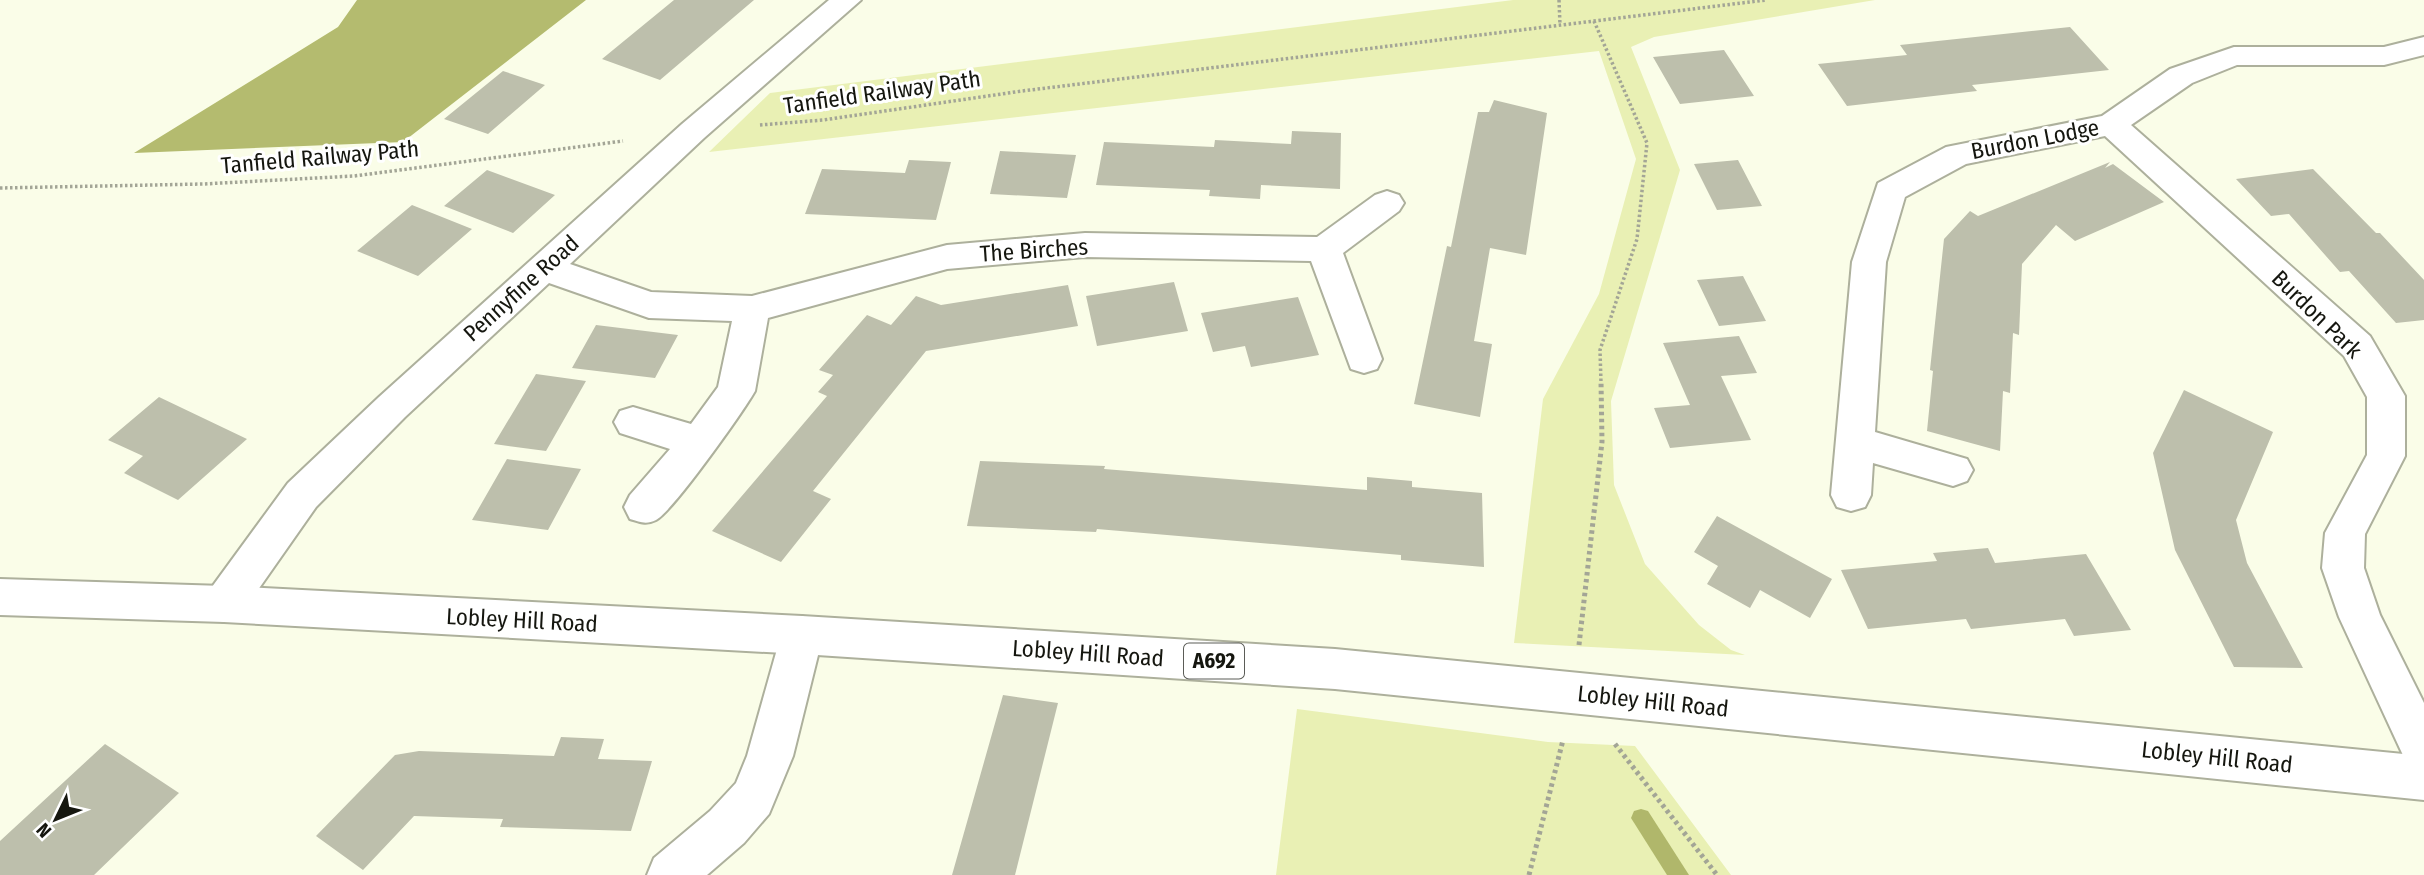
<svg xmlns="http://www.w3.org/2000/svg" width="2424" height="875" font-family="'Fira Sans Condensed',sans-serif">
  <style>
    .green { fill: #e9f0b4 }
    .forest { fill: #b4bb6f }
    .lines { fill: none; stroke-linecap: round; stroke-linejoin: round }
    .stream { fill: #b0b76b; fill-rule: evenodd }
    .building { fill: #bdbfac }
    .minor-casing { stroke: #adb09c; stroke-width: 4 }
    .highway-casing { stroke: #adb09c; stroke-width: 4 }
    .path-far1 { stroke: #a3a596; stroke-width: 3.5; stroke-dasharray: 2.5 2.5; stroke-linecap: butt }
    .path { stroke: #a3a596; stroke-width: 5; stroke-dasharray: 3.5 3.5; stroke-linecap: butt }
    .minor { fill: #fff; fill-rule: evenodd }
    .highway { fill: #fff; fill-rule: evenodd }
    .labels { text-anchor: middle; dominant-baseline: central; stroke-width: 6; stroke-linejoin: round; paint-order: stroke }
    .shield { fill: #fff; stroke: #5b5c57; stroke-width: 2 }
    .shield-label { font-size: 21px; font-weight: bold; fill: #15160f }
    .street-label { font-size: 23px; fill: #15160f; stroke: #fff }
  </style>
  <rect width="100%" height="100%" fill="#fafde8"/>
  <!-- green -->
  <path class="green" d="M1513,0H1875L1654,37L1631,47L1680,170L1611,401L1614,485L1645,564L1699,625L1731,650L1745,655L1514,643L1543,399L1599,294L1636,159L1599,51L709,152L770,93Z
    M1297,709L1548,742L1635,746L1731,875H1276Z"/>
  <!-- forest -->
  <path class="forest" d="M357,0H586L403,142L134,153L338,27Z"/>
  <g class="lines">
    <!-- stream -->
    <path class="stream" d="M1641,809L1648,811L1689,875H1667L1631,818L1634,811Z"/>
  </g>
  <!-- building -->
  <path class="building" d="M674,0H754L660,80L602,59Z
    M2070,27L2109,70L1972,85L1977,91L1847,106L1818,64L1907,55L1900,45Z
    M1724,50L1754,96L1680,104L1653,57Z
    M503,71L545,85L488,134L444,119Z
    M1494,100L1547,113L1526,255L1490,248L1474,341L1492,344L1480,417L1414,404L1447,246L1451,247L1478,112H1489Z
    M1292,131L1341,133L1340,189L1261,185L1260,199L1209,196L1210,190L1096,185L1104,142L1214,147L1215,140L1291,144Z
    M1000,151L1076,155L1067,198L990,194Z
    M909,160L951,162L936,220L805,214L822,169L905,173Z
    M1738,160L1762,206L1717,210L1694,164Z
    M2110,162L2105,168L2113,164L2164,202L2075,241L2056,225L2022,264L2019,335L2013,333L2010,393L2003,391L2000,451L1927,431L1933,371L1930,370L1944,239L1970,211L1978,216Z
    M2313,169L2376,233H2380L2424,280V320L2396,323L2349,271L2340,272L2289,214L2271,216L2236,179Z
    M487,170L555,195L513,233L444,206Z
    M412,205L472,229L418,276L357,251Z
    M1743,276L1766,321L1719,326L1697,280Z
    M1174,282L1188,331L1097,346L1086,296Z
    M1068,285L1078,326L926,351L813,491L831,499L781,562L712,531L827,396L818,392L833,375L819,370L867,315L891,325L916,296L941,305Z
    M1298,297L1319,355L1251,367L1245,346L1213,352L1201,313Z
    M596,325L678,335L655,378L572,368Z
    M1739,336L1757,373L1721,376L1751,440L1670,448L1654,408L1690,405L1663,343Z
    M536,374L586,381L546,451L494,444Z
    M2184,390L2273,432L2236,520L2247,563L2303,668L2234,667L2175,550L2153,453Z
    M159,397L247,439L178,500L124,473L143,456L108,440Z
    M507,459L581,469L548,530L472,520Z
    M980,461L1105,466L1104,469L1367,490V477L1412,481V487L1482,493L1484,567L1401,560V555L1097,529L1096,532L967,526Z
    M1717,516L1832,579L1810,618L1760,590L1750,608L1707,584L1718,566L1694,552Z
    M1988,548L1995,563L2086,554L2131,630L2074,636L2065,619L1971,629L1966,619L1868,629L1841,570L1937,561L1933,553Z
    M1003,695L1058,703L1015,875H952Z
    M561,737L604,739L598,759L652,761L631,831L500,827L503,819L414,816L363,870L316,836L395,755L419,751L554,756Z
    M105,744L179,793L94,875H0V841Z"/>
  <g class="lines">
    <defs>
      <path id="minor" d="M829,0H861L704,138L570,264L651,292L752,296L947,245L1085,233L1317,237L1375,195L1387,191L1399,195L1404,203L1399,211L1343,253L1382,359L1377,369L1364,373L1351,369L1311,261L1085,257L947,269L768,318L755,391C743,412 673,511 656,520C646,525 640,522 630,519L624,507L630,495L670,449L620,433L614,422L620,411L633,407L691,424L718,387L732,321L649,318L549,283L405,417L316,507L239,617L224,622L209,617L203,604L209,591L288,483L379,397L682,124Z
        M2424,37V55L2384,65H2237L2192,83L2131,125L2370,336L2405,396V456L2365,534L2364,568L2380,615L2424,703V772L2408,766L2339,617L2322,568L2325,533L2367,455V397L2344,356L2105,136L1966,164L1905,197L1886,262L1875,432L1967,459L1973,470L1967,481L1953,486L1873,463L1871,495L1865,507L1851,511L1837,507L1831,495L1852,262L1878,183L1946,147L2102,116L2170,69L2234,47H2384Z
        M802,616L817,622L823,635L793,756L769,814L744,843L707,875H647L654,858L710,811L736,783L747,756L781,635L787,622Z"/>
      <path id="highway" d="M0,579L224,586L802,616L1335,649L2424,756V800L1335,689L802,654L224,622L0,615Z"/>
    </defs>
    <!-- minor casing -->
    <use href="#minor" class="minor-casing"/>
    <!-- highway casing -->
    <use href="#highway" class="highway-casing"/>
    <!-- path-far1 -->
    <path class="path-far1" d="M1559,0L1560,25
      M1594,21L1647,143L1637,239L1600,350L1601,383
      M760,125L823,120L1022,91L1766,0
      M0,188L203,184L354,176L623,141"/>
    <!-- path -->
    <path class="path" d="M1579,645L1602,442L1601,381
      M1615,744L1717,875
      M1529,875L1563,740"/>
    <!-- minor -->
    <use href="#minor" class="minor"/>
    <!-- highway -->
    <use href="#highway" class="highway"/>
  </g>
  <g class="labels">
    <!-- shield labels -->
    <rect class="shield" x="1184" y="643.5" width="60" height="35" rx="5"/>
    <g class="shield-label">
      <text x="1214" y="661">A692</text>
    </g>
    <!-- street labels -->
    <g class="street-label">
      <text transform="translate(882 92) rotate(-8)">Tanfield Railway Path</text>
      <text transform="translate(2035 139) rotate(-11)">Burdon Lodge</text>
      <text transform="translate(320 157) rotate(-5)">Tanfield Railway Path</text>
      <text transform="translate(1034 250) rotate(-4)">The Birches</text>
      <text transform="translate(521 288) rotate(-42)">Pennyfine Road</text>
      <text transform="translate(2317 314) rotate(44)">Burdon Park</text>
      <text transform="translate(522 620) rotate(3)">Lobley Hill Road</text>
      <text transform="translate(1088 653) rotate(4)">Lobley Hill Road</text>
      <text transform="translate(1653 701) rotate(6)">Lobley Hill Road</text>
      <text transform="translate(2217 757) rotate(6)">Lobley Hill Road</text>
    </g>
  </g>
  <!-- north arrow -->
  <g transform="translate(56 819) rotate(227)" stroke="#ffffff" stroke-width="5" paint-order="stroke">
  <path d="M0-5L12 26L0 18L-12 26Z" fill="#15160f"/>
  <text y="-10" font-size="19" font-weight="bold" text-anchor="middle" fill="#15160f">N</text>
  </g>
</svg>
